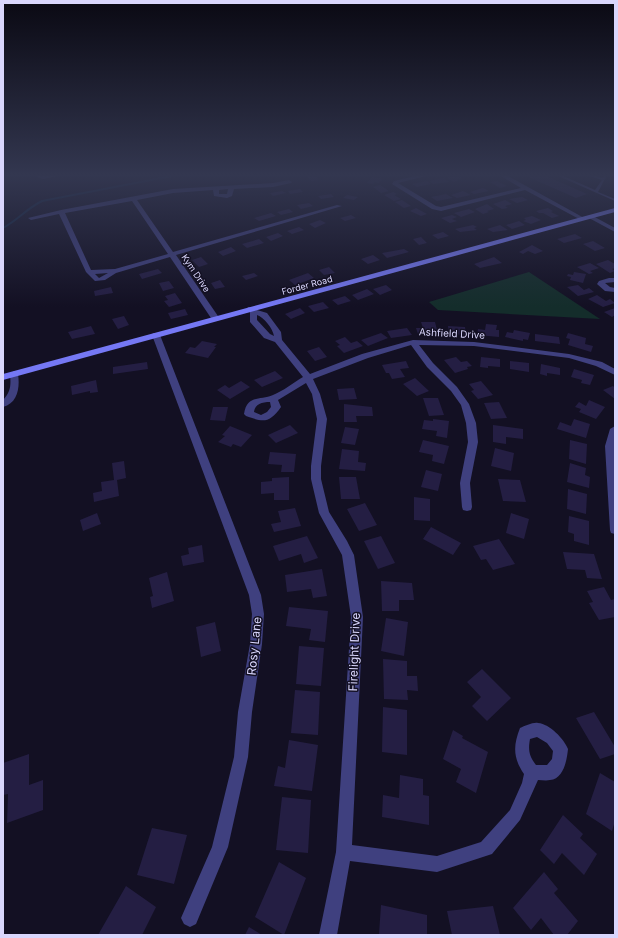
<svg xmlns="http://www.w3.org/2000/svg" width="618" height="938" font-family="Inter,sans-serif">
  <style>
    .green { fill: #142d2b }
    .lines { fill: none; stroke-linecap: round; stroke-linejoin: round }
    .stream { stroke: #122846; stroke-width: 2 }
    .building { fill: #241e43 }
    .service { fill: #3f407f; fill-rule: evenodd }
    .minor { fill: #3f407f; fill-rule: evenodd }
    .secondary { fill: #7578f4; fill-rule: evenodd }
    .labels { text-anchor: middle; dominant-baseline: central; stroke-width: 3; stroke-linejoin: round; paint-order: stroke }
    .far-street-label { font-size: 9px; fill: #d9d6fc; stroke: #131023 }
    .street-label { font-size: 10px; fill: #d9d6fc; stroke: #131023 }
    .near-street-label { font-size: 12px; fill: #d9d6fc; stroke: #131023 }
  </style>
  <rect width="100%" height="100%" fill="#131023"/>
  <!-- green -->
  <path class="green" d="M529,272L600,319L438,310L429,302Z"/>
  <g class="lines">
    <!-- stream -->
    <path class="stream" d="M3,228C19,219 26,209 42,201L177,175"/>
  </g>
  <!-- building -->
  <path class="building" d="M314,175L319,180L311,181L307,176Z
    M524,175H544L587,194L576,198Z
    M456,176L462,178L454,182L447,178Z
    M372,177L382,179L379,183L375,182L373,184L367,183Z
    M444,178L449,182L433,184L429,181Z
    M427,181L431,184L417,187L412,184Z
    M497,181L507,186L500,188L490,182Z
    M380,185L389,191L381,193L373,187Z
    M483,188L489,191L474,194L470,192Z
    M300,189L303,192L290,194L288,191Z
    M282,191L286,193L273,196L270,193Z
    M463,191L471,195L457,198L451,195Z
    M393,192L397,194L394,195L401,199L394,201L384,195Z
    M331,194L334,197L321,199L318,196Z
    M446,194L453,198L437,201L431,197Z
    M347,195L358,197L354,200L343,198Z
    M522,197L528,200L517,203L509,199Z
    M402,200L411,206L404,208L395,202Z
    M505,200L512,204L505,206L508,208L502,209L493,204Z
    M309,203L313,206L301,209L297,205Z
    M487,204L494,209L487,211L489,212L483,214L475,209Z
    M416,208L427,214L421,216L410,211Z
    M548,208L553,211L551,212L559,216L552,218L543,213H539L536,211Z
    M289,209L293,212L281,215L277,212Z
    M469,209L475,212L461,217L454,213Z
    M271,213L276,216L259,221L254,218Z
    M351,215L356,218L345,221L340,218Z
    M452,215L457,217L452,219L457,221L450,223L441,218Z
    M532,216L541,220L531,224L523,221L526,220L524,218Z
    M320,220L326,223L315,228L309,224Z
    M519,221L525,225L512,229L506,225Z
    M473,225L477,227L474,228L477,230L460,232L455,229Z
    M500,225L508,230L493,232L487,229Z
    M299,227L304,230L292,234L287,231Z
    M443,232L449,236L438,239L432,235Z
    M278,233L283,236L271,241L266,237Z
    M575,234L582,238L564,243L557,239Z
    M421,237L427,243L419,245L413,239Z
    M259,239L264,243L247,248L242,244Z
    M593,241L605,248L595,251L583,244Z
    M532,245L543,251L535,254L528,251L523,254L519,252Z
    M231,247L236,251L223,256L218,252Z
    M404,249L409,252L387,258L382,253Z
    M373,255L380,260L368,264L361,259Z
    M201,257L208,264L199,267L192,260Z
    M494,257L502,263L480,268L474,264Z
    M608,260L615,264V268L612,269L615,271L610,273L596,264Z
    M590,263L599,268L590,271L593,273L589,274L577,267Z
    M329,267L335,273L324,275L319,270Z
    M158,269L162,273L142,279L139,274Z
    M574,272L586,274L583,283L570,280L571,277L567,276L568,274L573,275Z
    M254,273L258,276L246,280L242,276Z
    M308,273L314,278L295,285L289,280Z
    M220,280L225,287L215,289L211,283Z
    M169,281L174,288L163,291L159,283Z
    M386,285L392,290L380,295L373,289Z
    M578,285L584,290L589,288L594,292L578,296L567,287Z
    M111,287L113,293L95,296L94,291Z
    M367,289L374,294L358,300L352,295Z
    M175,293L182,303L169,307L164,301L168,300L165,296Z
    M597,295L606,301L610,299L615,303L603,307L588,299Z
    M345,296L351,301L338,305L332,300Z
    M323,302L329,308L314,312L308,306Z
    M300,308L305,313L291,319L285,314Z
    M615,308V315L612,317L604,312Z
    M185,309L188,315L171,319L168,313Z
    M124,316L129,325L118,329L112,319Z
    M421,322H435L438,334H418L416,328H423Z
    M486,324L497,325L496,330H499V337L477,335L478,329L485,330Z
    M91,326L95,334L72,339L68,332Z
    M448,326L465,327L466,335L449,334Z
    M407,328L412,335L391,338L387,331Z
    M514,330L530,333L528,340L523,339V341L505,337L507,332L513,333Z
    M381,333L388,338L368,346L361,340Z
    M568,333L586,338L585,344L593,346L591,352L568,345L570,339L566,338Z
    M535,334L559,337L560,344L535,341Z
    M345,337L351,343L357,341L363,346L344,353L337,346L340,345L335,341Z
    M202,341L217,344L214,347H216L208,358L185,353L190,347L195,348Z
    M319,347L327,357L315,361L307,351Z
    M456,357L461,362L467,361L472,366L467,367L468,369L455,373L444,360Z
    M481,357L500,359V367L488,366V368L480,367Z
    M406,361L409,368L400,369L405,377L392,379L389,373H386L382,365Z
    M510,361L529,363V372L510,369Z
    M147,362L148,369L113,374V367Z
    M541,364L560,368V375L547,373V376L540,374Z
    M574,369L594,375L590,385L581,383L582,380L571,377Z
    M275,371L283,378L262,387L254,380Z
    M415,378L429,391L417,396L403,384Z
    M96,380L98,392L90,393V391L72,395L71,386Z
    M241,381L250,387L230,399L217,390L225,385L229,388Z
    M481,381L493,395L478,399L471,391L474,390L469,384Z
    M613,386L615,388V399L603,390Z
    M354,388L357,399L339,400L337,389Z
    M423,398H438L444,415L429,416Z
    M589,400L605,407L596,419L579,412L581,409L575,407L579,402L586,406Z
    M499,402L507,418L491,419L484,403Z
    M344,404L372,407L373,416H356L357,422H344Z
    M213,407H228L225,421L210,420Z
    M433,419L449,421L447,438L436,436L437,431L422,429L424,420L433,421Z
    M574,419L590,424L586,438L557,429L560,422L571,426Z
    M290,425L298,433L276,443L268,435Z
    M493,425L523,429V439L506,437V444L493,442Z
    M230,426L252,435L241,447L233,444L231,447L218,442L225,436L222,435Z
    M345,427L359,429L355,445L341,443Z
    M423,440L449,446L444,464L432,461L433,455L419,452Z
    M570,440L587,444L586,464L569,459Z
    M495,448L514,453L511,471L491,466Z
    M342,449L359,451L358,462L366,463L365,471L339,469Z
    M270,452L296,454L294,472H281L282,465L268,464Z
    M124,461L126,478L117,480L119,496L94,502L93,493L102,491L101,482L114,480L112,463Z
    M570,463L586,468L585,475L590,477L589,488L567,482Z
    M426,470L442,474L438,491L421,487Z
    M289,477V500H274V493L261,494V482L272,481V478Z
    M339,477H356L360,499H341Z
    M498,479L520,480L526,502L503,501Z
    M568,489L587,494L586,514L567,509Z
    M414,497L430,499V521L414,520Z
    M365,503L377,525L359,531L347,509Z
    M295,508L301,526L274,532L271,524L281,522L278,511Z
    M97,513L101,524L83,531L80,520Z
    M511,513L529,519L524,539L506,533Z
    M569,516L589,521V545L574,541V534L568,532Z
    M431,527L461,543L453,555L423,539Z
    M307,536L318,558L304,563L301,554L279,561L273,546Z
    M381,536L395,563L378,569L364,541Z
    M499,539L515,564L493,570L486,559L481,560L473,546Z
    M202,545L204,562L183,566L181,556L189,554L188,548Z
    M563,552L594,554L602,579L587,578L585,570L567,569Z
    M322,569L327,596L313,598L311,589L287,592L285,575Z
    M167,572L174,601L152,608L150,597L153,596L149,578Z
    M381,581L412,583L414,600H399V611H382Z
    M604,587L611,600L615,599V617L599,620L589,603L593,602L587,591Z
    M289,607L328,611L325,642L309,640L311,629L286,626Z
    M386,618L408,622L404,656L381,651Z
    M215,622L221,651L201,657L196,627Z
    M299,646L324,648L321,686L296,684Z
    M383,659L407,661V676H417L418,691L407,690L408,700L384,699Z
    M482,669L511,698L487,721L472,706L481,697L467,682Z
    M295,690L320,692L318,735L291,733Z
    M383,707L407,710V755L382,752Z
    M594,712L615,747V754L600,759L576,718Z
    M453,730L463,736L462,738L488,752L476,793L456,782L461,769L443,759Z
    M289,740L318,745L312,791L274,786L278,766L285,768Z
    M29,754V785L43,780V810L7,823L8,794L3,795V763Z
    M600,773L615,782V821L612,831L586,814Z
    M400,775L423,779V795L429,796V825L382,817L383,795L399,798Z
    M282,797L311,800L308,853L276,850Z
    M563,815L583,834L580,838L597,854L584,875L562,853L554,864L540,850Z
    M152,828L187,835L174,884L137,875Z
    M279,862L306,878L284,935L255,917Z
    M544,872L558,889L554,893L578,921L567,935H554L541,918L531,930L513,908Z
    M126,886L156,907L142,935H98Z
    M381,905L427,915V935L379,934Z
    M493,906L500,935H452L447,911Z
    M249,927L262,935H245Z"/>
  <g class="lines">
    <!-- service -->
    <path class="service" d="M556,175H561L595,190L602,180L586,175H593L603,178L605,175H607L598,192L615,199V201Z"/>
    <!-- minor -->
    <path class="minor" d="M32,175H62L43,179Z
      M419,175H430L398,183L436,206L441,207L521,188L499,175H506L586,219L581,220L525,190L441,211L432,209L392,184L394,181Z
      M289,180L292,182L291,183L273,187L234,189L232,196L227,198L214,196L213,190L173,193L137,200L173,252L337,205L342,206L176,255L220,319L216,321H213L170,257L116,273L105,280L95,281L86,272L59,214L31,220L28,218L61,210L173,189L273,183ZM228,189L227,194H219V190ZM132,201L168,254L115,269L91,270L65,213ZM108,273L99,278L95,274Z
      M591,215L615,228V232L589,218L588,217Z
      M609,278H615V282L605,283L610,287L615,288V292L605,291L597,284L599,281Z
      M248,307H254L257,310L267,313L281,332L282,340L310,374L362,354L413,340L474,342L569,354L602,362L615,369V375L596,366L569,358L474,346L419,345L433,363L457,387L469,404L476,423L478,442L470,483L472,507L471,510L467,511L463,510L462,507L460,483L468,442L466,423L461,405L451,391L427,367L411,345L368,358L313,379L320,394L327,419L321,466V479L329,512L347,541L354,555L363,617L352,845L437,856L481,842L510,810L522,783L524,774C513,758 513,746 520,728C525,726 533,722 538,723C550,724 564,739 568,749C567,759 564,779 550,780C546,781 542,780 538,780L520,820L492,854L437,872L350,861L337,935H319L336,852L351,617L342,555L319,513L311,479V466L317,419L312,394L306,383L278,400L281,407C269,424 263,422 246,416L244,414C247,394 260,401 273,395C283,391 293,383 303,377L275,342L264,338L250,322V312L247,309ZM257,315C264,317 273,329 274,336L270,334L257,320ZM270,402L271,407L267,412L261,415L254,412C255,404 262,402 270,402ZM537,737L547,743L553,751L552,759L547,765H536C529,756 528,750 530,739Z
      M153,333H159L160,335L261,595L264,614L262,644L252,712L248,757L228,847L196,924L190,927L184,924L181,918L212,847L234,757L238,712L250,644L252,614L249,595L152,335Z
      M14,371L18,374C20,387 18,403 3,407V400C11,392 11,384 10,374Z
      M615,426V534L611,533L610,530L605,446L610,429Z"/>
    <!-- secondary -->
    <path class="secondary" d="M615,208V212L3,380V374Z"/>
  </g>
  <!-- sky -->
  <linearGradient id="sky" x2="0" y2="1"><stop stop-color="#0a0913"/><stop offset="0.57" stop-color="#333750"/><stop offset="1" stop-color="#333750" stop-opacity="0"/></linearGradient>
  <rect width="618" height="307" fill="url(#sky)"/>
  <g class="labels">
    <!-- far-street labels -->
    <g class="far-street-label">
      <text transform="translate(196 273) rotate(56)">Kym Drive</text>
      <text transform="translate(307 285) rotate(-15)">Forder Road</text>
    </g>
    <!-- street labels -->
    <g class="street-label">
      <text transform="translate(452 333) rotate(3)">Ashfield Drive</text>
    </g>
    <!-- near-street labels -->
    <g class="near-street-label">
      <text transform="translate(254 646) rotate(-84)">Rosy Lane</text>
      <text transform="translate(354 652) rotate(-88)">Firelight Drive</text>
    </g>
  </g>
  <!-- border -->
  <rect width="618" height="938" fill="none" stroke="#d9d6fc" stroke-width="8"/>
</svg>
